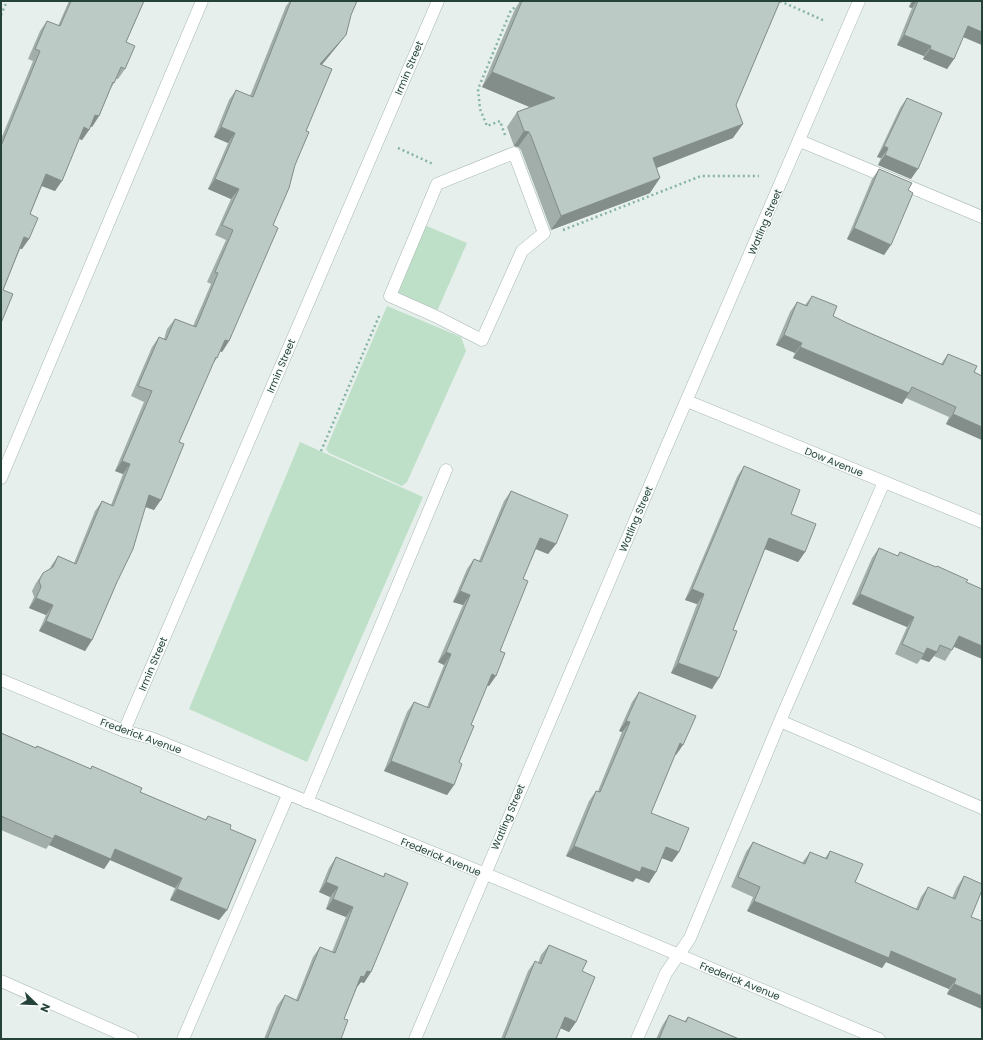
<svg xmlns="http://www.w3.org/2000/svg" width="983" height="1040" font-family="Poppins,sans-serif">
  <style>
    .park { fill: #bfe0c8 }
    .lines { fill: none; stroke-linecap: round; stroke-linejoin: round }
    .service-casing { stroke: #a8b8b2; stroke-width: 13 }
    .pedestrian-casing { stroke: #a8b8b2; stroke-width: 13 }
    .minor-casing { stroke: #a8b8b2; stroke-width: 13 }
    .path { stroke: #86b3a5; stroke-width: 2.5; stroke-dasharray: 2 3; stroke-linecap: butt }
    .service { stroke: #fff; stroke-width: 12 }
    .pedestrian { stroke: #fff; stroke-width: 12 }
    .minor { stroke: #fff; stroke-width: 12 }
    .wall { fill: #a1aea9 }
    .shaded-wall { fill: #838d89 }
    .building { fill: #bbcac4; stroke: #838d89 }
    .labels { text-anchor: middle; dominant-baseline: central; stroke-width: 3; stroke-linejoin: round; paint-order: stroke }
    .street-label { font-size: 10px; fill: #24423a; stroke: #f7fbf9 }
  </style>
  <rect width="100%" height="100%" fill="#e6efeb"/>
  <!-- park -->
  <path class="park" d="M422,224L467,243L435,316L390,296Z
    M387,306L461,337L466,351L407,482L402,486L329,453L326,449Z
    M300,442L423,497L307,762L189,709Z"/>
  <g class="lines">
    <defs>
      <path id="service" d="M800,141L982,217
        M1,478L202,1
        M780,721L982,808
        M307,802L446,470
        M1,981L132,1039
        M183,1039L288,795
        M637,1039L666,973L690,938L780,721L884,482"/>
      <path id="pedestrian" d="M514,153L544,233L522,251L482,340L435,316L390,296L437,184Z"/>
      <path id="minor" d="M687,401L982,522
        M1,680L124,731L151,738L510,884L879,1039
        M124,731L438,1
        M415,1039L662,457L859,1"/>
    </defs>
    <!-- service casing -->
    <use href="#service" class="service-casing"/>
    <!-- pedestrian casing -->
    <use href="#pedestrian" class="pedestrian-casing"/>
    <!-- minor casing -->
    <use href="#minor" class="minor-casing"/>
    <!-- path -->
    <path class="path" d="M780,1L825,21
      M1,15L7,1
      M505,135L500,121L487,126L480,109L478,89L511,10L517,6
      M398,148L433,164
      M563,230L701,176H759
      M321,451L380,314"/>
    <!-- service -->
    <use href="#service" class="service"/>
    <!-- pedestrian -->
    <use href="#pedestrian" class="pedestrian"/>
    <!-- minor -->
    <use href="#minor" class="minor"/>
  </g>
  <!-- wall -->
  <path class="wall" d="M69,1H144L126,42L125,69L118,79H116L114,83L111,88L99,116L92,127L91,126L89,130L82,140L79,139L55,191L42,186L30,214L29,239L22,249H20L3,290L1,323V139L33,61L28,59L40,31L47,21L58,26Z
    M290,1H357L351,15L346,35L322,65L306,131L295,165L229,341L222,352L220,351L217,358L212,365L179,442L154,510L145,507L117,582L92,640L85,651L39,631L46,615L29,608L34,597L32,591L36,583L43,573L50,569L51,566L58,556L74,563L95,511L102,501L111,505L123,474L115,471L144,402L131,396L152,347L159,337L164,339L167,329L175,319L193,326L211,284L207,282L226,240L215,235L231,199L208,189L228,143L214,137L229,100L236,90L250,96L286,6Z
    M520,1H780L736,105L733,138L657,168L650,193L551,230L521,150L518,147L514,146L507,127L517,112L530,107L482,87L515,9Z
    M911,1H982V45L963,37L954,59L947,69L923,59L924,56L897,45L912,8L909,7Z
    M907,98L911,179L878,165L881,158L877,157L900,108Z
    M879,169L908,190L884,255L847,239L872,179Z
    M812,296L833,316L847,323L941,364L948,354L974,372L982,376V440L946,424L949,417L906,398L902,404L793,358L795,353L776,345L790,312L797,302L805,305Z
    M744,466L791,514L805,552L798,562L765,549L733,630L712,689L671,673L697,604L685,600L737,477Z
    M511,491L556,544L548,554L536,549L523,579L489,686L487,685L471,725L459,762L454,785L447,795L384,771L407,712L414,702L427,707L444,665L438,662L463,605L453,602L467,569L474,559L479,561L504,501Z
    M879,548L897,556L900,552L966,582L954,647L952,650L945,661L934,656L929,662L921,659L917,664L895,654L907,627L852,604L872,558Z
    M639,692L676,755H675L651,813L679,852L672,862L662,858L656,872L649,883L636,878L633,882L566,856L589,801L596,791H598L622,732L619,731L632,702Z
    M1,733L35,748L37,746L90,769L92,766L140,792L205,820L208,816L230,829L227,910L219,920L170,900L175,888L110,860L104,869L49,845L46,849L1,830Z
    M753,842L802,863L810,852L825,858L830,851L855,882L916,909L921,897L928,887L952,898L957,887L964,876L971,917L982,1009L947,994L949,989L886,962L882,968L747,911L753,897L731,887L746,852Z
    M336,857L383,877L385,873L371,972L364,983L361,982L357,987L344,1019L341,1039H264L277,1006L285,995L296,1000L313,957L320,947L332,952L346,917L326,909L330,897L319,892L329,868Z
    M549,945L582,971L576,1022L569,1032L560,1028L556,1039H501L528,971L535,961L538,963L541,955Z
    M669,1015L684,1022L688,1017L739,1039H656L662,1026Z"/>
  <!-- shaded-wall -->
  <path class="shaded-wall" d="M913,1H917L912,8L909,7Z
    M968,26L982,32V45L961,36Z
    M346,35L338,45L313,75L320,64Z
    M904,35L931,46L924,56L897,45Z
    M930,49L954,59L947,69L923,59Z
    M492,72L555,98L544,113L482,87Z
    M95,115L99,116L92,127L88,125Z
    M743,124L733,138L643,173L653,158Z
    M84,127L89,130L82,140L77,138Z
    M221,127L235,133L228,143L214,137Z
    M524,131L529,132L518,147L514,146Z
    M884,146L888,148L881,158L877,157Z
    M885,155L918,169L911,179L878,165Z
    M46,174L62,181L55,191L39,185Z
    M660,178L650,193L551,230L561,216Z
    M215,179L239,189L231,199L208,189Z
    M854,228L891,245L884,255L847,239Z
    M24,237L29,239L22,249L17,247Z
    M784,335L802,343L795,353L776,345Z
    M225,340L229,341L222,352L218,350Z
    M800,347L909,393L902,404L793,358Z
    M953,414L982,427V440L946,424Z
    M122,461L130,464L123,474L115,471Z
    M149,495L161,500L154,510L141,505Z
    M540,538L556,544L548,554L533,548Z
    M769,538L805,552L798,562L762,548Z
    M692,589L704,594L697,604L685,600Z
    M460,591L470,595L463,605L453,602Z
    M860,594L914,617L907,627L852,604Z
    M36,598L53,605L46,615L29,608Z
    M46,621L92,640L85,651L39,631Z
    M959,636L982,646V659L952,646Z
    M927,648L937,652L929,662L921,659L924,654Z
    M446,652L451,654L444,665L438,662Z
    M678,663L719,678L712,689L671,673Z
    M492,674L496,676L489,686L485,684Z
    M626,721L630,722L622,732L619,731Z
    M680,743L683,745L676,755L673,754Z
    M391,761L454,785L447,795L384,771Z
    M55,835L115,849L182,878L175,888L110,860L104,869L49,845L53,839Z
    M574,846L642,867L656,872L649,883L636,878L633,882L566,856Z
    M666,847L679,852L672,862L659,857Z
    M326,882L338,887L330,897L319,892Z
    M177,889L227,910L219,920L170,900Z
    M333,899L353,907L346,917L326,909Z
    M754,901L891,951L956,979L949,989L886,962L882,968L747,911Z
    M367,971L371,972L364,983L361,982L357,987L354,986L361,976Z
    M954,984L982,996V1009L947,994Z
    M565,1017L576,1022L569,1032L558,1027Z"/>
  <!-- building -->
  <path class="building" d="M71,1H144L126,42L135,46L125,69L121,67L114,83L113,82L99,116L95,115L89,130L84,127L62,181L46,174L30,214L38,218L29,239L24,237L3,290L13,294L1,323V158L2,156H1V146L40,51L35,49L47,21L60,26Z
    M291,1H357L351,15L346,35L320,64L332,69L306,131L309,132L295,165L289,188L273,225L278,228L229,341L225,340L217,358L216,357L179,442L184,444L161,500L149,495L133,549L117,582L92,640L46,621L53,605L36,598L41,587L39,581L43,573L53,567L58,556L76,564L102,501L113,506L130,464L122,461L152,391L138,386L159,337L166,340L175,319L196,327L218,273L215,272L233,230L222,225L239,189L215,179L235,133L221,127L236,90L253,97Z
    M522,1H780L736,105L743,124L653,158L660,178L561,216L531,136L529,132L524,131L517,112L555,98L492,72Z
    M918,1H982V32L968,26L954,59L930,49L931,46L904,35Z
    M907,98L942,113L918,169L885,155L888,148L884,146Z
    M879,169L912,183L908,190L913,193L891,245L854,228Z
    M812,296L837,306L833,316L847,323L943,365L948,354L977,366L974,372L982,376V427L953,414L956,407L912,387L909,393L800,347L802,343L784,335L797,302L807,306Z
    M744,466L800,490L791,514L816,524L805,552L769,538L733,630L737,631L719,678L678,663L704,594L692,589Z
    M511,491L568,515L556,544L540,538L523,579L528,581L500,651L505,653L496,676L492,674L471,725L474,726L459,762L462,764L454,785L391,761L414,702L429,708L451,654L446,652L470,595L460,591L474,559L481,562Z
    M879,548L898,556L900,552L936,567L937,566L968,580L966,582L982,589V646L959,636L952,650L940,645L937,652L927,648L924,654L902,644L914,617L860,594Z
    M639,692L696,716L683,745L680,743L651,813L689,828L679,852L666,847L656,872L642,867L640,872L574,846L596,791L600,792L630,722L626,721Z
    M1,733L36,748L37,746L91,769L92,766L142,788L140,792L206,820L208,816L231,825L230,829L256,840L227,910L177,889L182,878L115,849L111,859L55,835L53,839L1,816Z
    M753,842L805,864L810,852L827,859L830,851L863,864L855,882L918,910L928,887L955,899L964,876L982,884V890L971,917L982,921V996L954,984L956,979L891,951L889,958L754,901L760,887L738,877Z
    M336,857L384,877L385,873L408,883L371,972L367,971L364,977L361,976L344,1019L348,1020L341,1039H267L285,995L298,1001L320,947L335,953L353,907L333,899L338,887L326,882Z
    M549,945L587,961L582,971L595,977L576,1022L565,1017L556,1039H504L535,961L541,964Z
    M669,1015L686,1022L688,1017L739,1039H659Z"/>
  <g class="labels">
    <!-- street labels -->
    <g class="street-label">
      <text transform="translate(409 68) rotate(-67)">Irmin Street</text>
      <text transform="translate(765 222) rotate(-67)">Watling Street</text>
      <text transform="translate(281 366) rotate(-67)">Irmin Street</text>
      <text transform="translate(834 462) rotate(22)">Dow Avenue</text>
      <text transform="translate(636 519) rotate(-67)">Watling Street</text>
      <text transform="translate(153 664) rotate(-67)">Irmin Street</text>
      <text transform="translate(141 736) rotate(20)">Frederick Avenue</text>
      <text transform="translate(508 817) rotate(-67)">Watling Street</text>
      <text transform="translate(441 857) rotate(22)">Frederick Avenue</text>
      <text transform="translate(740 981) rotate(22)">Frederick Avenue</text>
    </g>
  </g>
  <!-- border -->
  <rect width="983" height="1040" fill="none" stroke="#24423a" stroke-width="4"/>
  <!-- north arrow -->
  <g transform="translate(36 1004) rotate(113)" stroke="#f7fbf9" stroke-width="3" paint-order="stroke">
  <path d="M0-3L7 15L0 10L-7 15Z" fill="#24423a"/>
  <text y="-6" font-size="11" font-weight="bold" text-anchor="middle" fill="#24423a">N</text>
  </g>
</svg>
